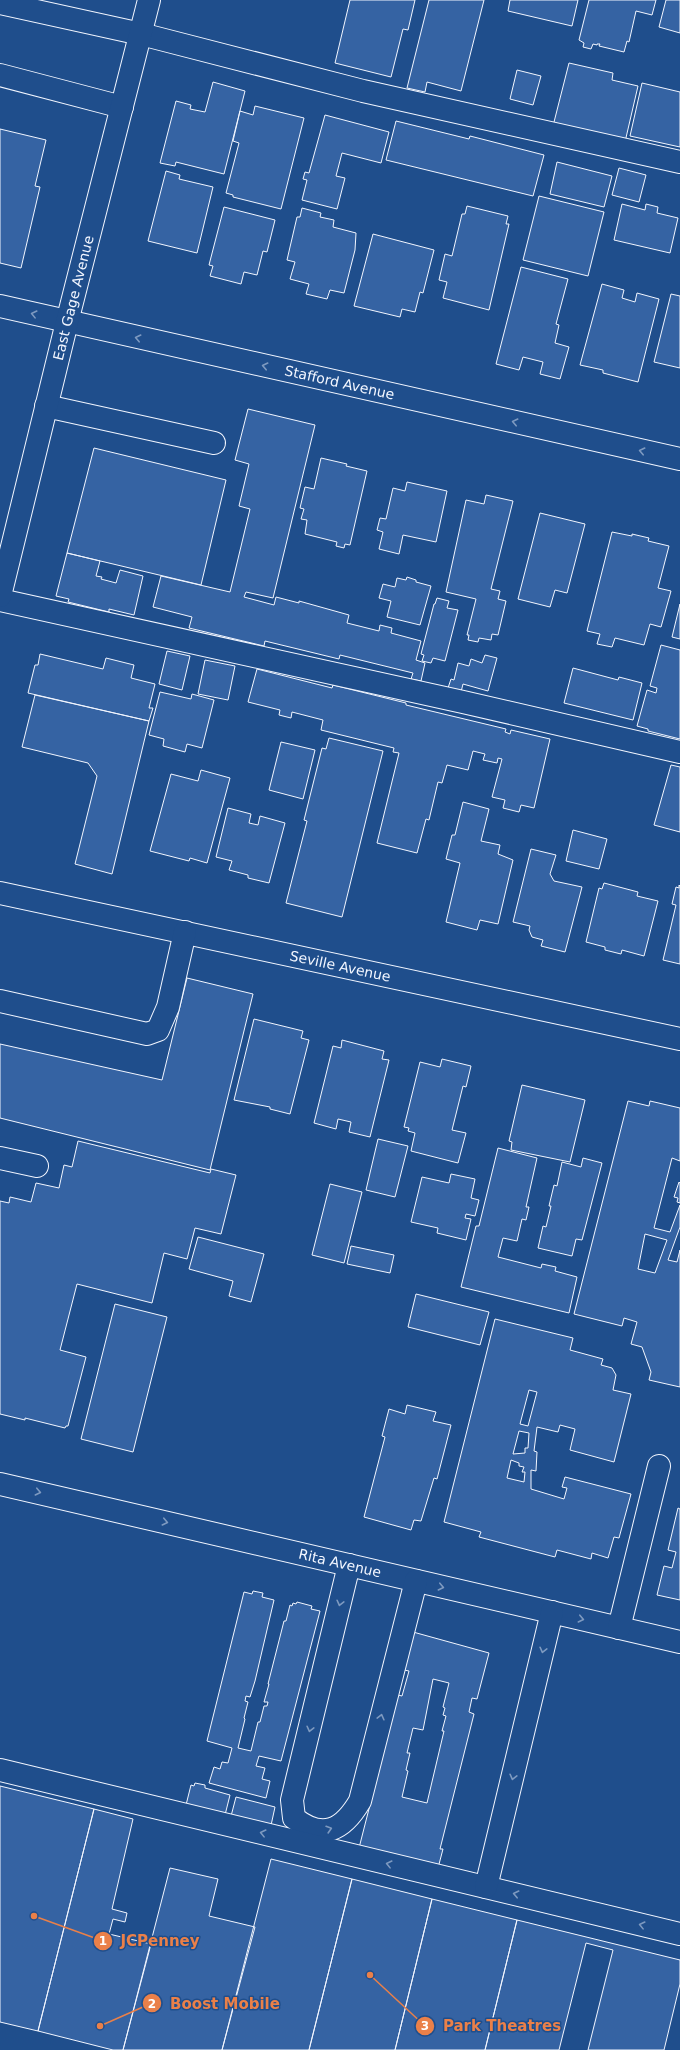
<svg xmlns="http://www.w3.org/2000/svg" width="680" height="2050" font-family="'DejaVu Sans',sans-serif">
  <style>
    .building { fill: #3563a3; stroke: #f2f6ff; fill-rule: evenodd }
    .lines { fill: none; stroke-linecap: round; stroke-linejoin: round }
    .minor-casing { stroke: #f2f6ff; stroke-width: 24 }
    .major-casing { stroke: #f2f6ff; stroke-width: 24 }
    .minor { stroke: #1f4e8c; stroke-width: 22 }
    .major { stroke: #1f4e8c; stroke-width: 22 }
    .oneway { stroke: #7e9ac0 }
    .labels { text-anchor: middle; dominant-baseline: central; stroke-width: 3; stroke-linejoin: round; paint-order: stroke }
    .street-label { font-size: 14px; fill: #f2f6ff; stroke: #1f4e8c }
    .leader { fill: none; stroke: #ea8049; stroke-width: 1.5 }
    .callout-dot { fill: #ea8049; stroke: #1f4e8c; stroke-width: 1.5 }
    .mark-label { font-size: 12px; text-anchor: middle; font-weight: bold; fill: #fff }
    .callout-label { font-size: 15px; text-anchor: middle; font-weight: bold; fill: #ea8049; stroke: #1f4e8c; stroke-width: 3; stroke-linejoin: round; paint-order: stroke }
  </style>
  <rect width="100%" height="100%" fill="#1f4e8c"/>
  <!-- building -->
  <path class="building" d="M350,0H415L408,30L403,29L391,77L335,63Z
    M429,0H484L461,91L427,82L425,92L407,88Z
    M510,0H578L572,26L508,11Z
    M589,0H656L652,15L636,11L629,42L627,41L624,52L599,46L600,44H597V45L593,44L591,49L583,47L584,43L579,40Z
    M666,0H680V33L659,27Z
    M569,63L613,73L612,80L638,86L625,142L553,126Z
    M517,70L541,76L533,105L510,99Z
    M213,82L245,91L224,174L176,162L175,166L160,163L176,101L191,105L190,109L205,112Z
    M642,83L680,92V147L630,136Z
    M255,106L304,118L281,209L233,197V195L226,193L239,143L233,141L240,111L253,115Z
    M325,115L389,132L381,163L342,153L336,176L345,178L337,209L302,200L307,180L303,179L305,172L309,173Z
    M396,121L469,139L470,136L544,155L533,196L386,160Z
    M0,129L46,140L35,186L40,187L21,268L0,263Z
    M557,162L612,176L604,207L550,194Z
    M619,168L646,175L639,202L612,195Z
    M166,171L180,175L179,179L213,187L197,253L148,241Z
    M539,196L604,212L588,276L523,260Z
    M622,204L645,210L646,204L658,207L657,213L678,218L670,253L614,240Z
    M467,206L508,216L506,224H509L489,310L443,298L447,282L439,280L445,254L452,256L462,214H465Z
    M224,207L275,220L267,252L263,251L257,275L244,272L241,284L210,276L213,266L209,265Z
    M302,208L321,213L320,217L334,220L333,227L356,233L355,250L344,293L330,290L327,299L306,294L309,284L290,279L295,262L287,260L297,217H300Z
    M373,234L434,250L423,293L420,292L415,312L402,309L400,317L354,306Z
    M521,267L568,279L556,324L559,325L555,343L569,347L560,379L540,374L543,362L523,357L519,370L496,364Z
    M602,284L624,290L622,298L635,302L637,293L659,299L638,382L603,373V370L580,365Z
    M671,294L680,296V368L654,362Z
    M248,409L315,425L273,598L246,592L244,597L274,605L276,597L299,603V601L349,615L347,623L379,631L380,625L392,628L391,633L421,641L416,660L425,663L421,681L411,679L413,673L340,655L339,659L265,641L264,646L189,628L192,617L153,607L161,576L230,592L250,509L239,506L249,464L235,460Z
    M94,448L226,480L201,585L67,553Z
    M321,458L347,464L346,466L367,471L350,545L345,544L344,548L336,546L337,542L305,534L307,520L301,519L304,509L300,508L305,487L314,489Z
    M407,482L447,491L436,542L403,535L399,554L379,549L383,532L377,530L380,518L386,519L393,488L405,491Z
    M486,495L513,501L491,589L500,591L498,599L506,601L498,635L492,634L491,640L479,638L478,642L468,640L469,635H467L476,599L446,592L466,500L484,504Z
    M540,513L585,524L567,593L555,590L550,607L518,599Z
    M612,532L632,536V534L649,538L648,541L669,546L658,588L671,591L661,627L650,624L644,645L615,638L612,647L597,644L600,634L587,631Z
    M67,553L100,561L96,576L102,577L101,579L116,583L120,570L143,576L134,615L109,609V612L68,602L69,599L56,596Z
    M407,577L416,580V582L431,586L420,625L387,617L391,601L379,598L383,584L395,587L397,578L406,580Z
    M437,598L449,601L447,608L458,610L445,661L433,658L431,663L422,661L424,655L421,654L434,604H435Z
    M680,604V639L672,637Z
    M661,645L680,650V739L648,731V729L637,726L647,690L656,693L657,688L650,686Z
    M167,651L190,656L182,690L159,684Z
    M40,654L103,669L106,658L134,665L131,678L155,684L149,708H153L149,721L28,693L35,665H38Z
    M485,655L497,658L488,691L463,684L461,692L448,688L451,679L454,680L458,663L469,666L471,659L482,663Z
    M205,660L235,666L228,700L198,694Z
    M573,668L618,680L619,677L642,683L633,720L564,703Z
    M257,669L332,688L333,685L406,703V705L506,729L505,732L510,734L511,730L550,739L534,808L521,805L519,812L503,808L505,800L492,797L502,759L498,758L497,763L483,760L485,754L473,751L468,770L447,765L442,783L438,782L429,820L426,819L417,853L377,843L399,753L393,752L394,748L321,730L323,720L292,712L291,718L279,715L280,710L248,702Z
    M160,692L191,699L192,694L214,700L202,748L187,744L185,752L163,746L164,739L149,735Z
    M35,695L149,721L112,874L75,864L97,776L88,763L22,747Z
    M329,738L383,751L342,917L286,903L307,821L304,820L322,748L326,749Z
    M281,742L315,750L303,799L269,790Z
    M671,765L680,767V832L654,825Z
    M201,770L230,778L207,863L190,858L189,861L150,851L171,774L198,781Z
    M463,802L489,809L481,841L500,845L498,854L513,860L498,924L480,920L477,930L446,922L460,863L446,859L452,835H455Z
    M228,808L251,814L249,823L258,825L260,816L285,823L269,883L248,878V875L229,870L232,861L216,857Z
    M573,830L607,839L599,869L566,861Z
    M531,849L556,855L550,874L554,881L582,887L565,952L541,946L543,940L532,937L529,930L530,926L513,922Z
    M604,883L638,892L637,896L658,901L644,956L622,950L621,954L605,950V947L586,942L599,888L602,889Z
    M679,885L680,886V964L663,960L676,905L672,904L676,887L679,888Z
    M187,978L253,994L210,1170L0,1118V1044L162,1080Z
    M254,1019L303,1031L301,1038L309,1040L290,1114L270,1109V1107L234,1100Z
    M342,1040L384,1051L382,1059L389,1060L370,1137L349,1132L351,1122L338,1119L336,1129L314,1123L333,1046L341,1048Z
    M442,1059L471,1066L466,1087L463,1086L452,1130L466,1133L458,1163L411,1151L415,1133L408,1131L409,1128L404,1127L420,1062L440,1067Z
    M522,1085L585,1100L570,1162L511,1150L512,1142L509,1141Z
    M628,1101L649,1106L650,1101L680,1108V1161L672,1158L654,1228L670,1232L680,1205V1227L668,1260L677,1262L680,1250V1387L649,1380L651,1372L642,1347L631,1344L637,1322L624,1318L622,1326L574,1314ZM645,1234L667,1240L655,1273L638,1269Z
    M378,1139L408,1146L395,1197L366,1190Z
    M78,1141L210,1173L211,1169L236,1175L221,1234L195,1228L187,1259L164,1253L152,1303L77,1284L60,1350L86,1357L68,1426H66L65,1428L25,1418V1420L0,1414V1201L9,1203L10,1197L31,1202L36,1183L59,1188L64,1165L72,1167Z
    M498,1148L537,1158L526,1207H529L526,1220L522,1219L517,1241L503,1238L498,1257L541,1268L542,1264L556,1267L555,1271L577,1277L569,1313L461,1287L476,1226H479Z
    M583,1158L602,1163L582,1240L576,1239L572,1256L538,1248L543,1226L546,1227L551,1206H549L554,1185L557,1186L562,1162L581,1167Z
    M451,1174L475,1179L471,1198L479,1200L475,1216L466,1214L465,1218L471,1219L466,1240L437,1233L438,1228L411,1222L422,1177L449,1183Z
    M679,1182L680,1183V1203L677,1202L678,1198L674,1197Z
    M330,1184L362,1192L344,1263L312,1255Z
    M198,1237L264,1254L251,1302L229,1296L233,1281L189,1269Z
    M351,1246L394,1255L390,1273L347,1264Z
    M416,1294L489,1312L480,1345L408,1327Z
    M115,1304L167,1317L133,1452L81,1439Z
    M495,1319L573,1338L570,1350L603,1359L601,1365L612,1368L616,1375L613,1390L631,1394L614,1462L570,1450L575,1429L560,1425L558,1432L537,1427L534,1451L537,1452L536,1471L531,1470V1489L564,1499L567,1488L562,1487L565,1477L631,1494L619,1538L614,1537L608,1558L592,1553L591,1559L557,1550L555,1557L479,1537L481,1532L444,1522ZM529,1390L537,1392L528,1426L520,1424ZM519,1431L529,1433L528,1448H525V1453L513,1454ZM511,1460L519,1463V1466L524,1467L522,1472H525L524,1482L507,1478Z
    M407,1405L436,1412L433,1421L451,1425L437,1479L434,1478L421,1521L414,1520L411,1530L364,1517L385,1437L382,1436L389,1409L405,1414Z
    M678,1508L680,1509V1600L657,1595L664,1566L672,1568L676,1552L668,1550Z
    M253,1591L263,1593L262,1597L274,1600L255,1681L250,1697L246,1696L245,1701L248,1702L244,1718L245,1719L238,1748L251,1751L258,1722H260L264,1706H267L268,1702H264L269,1684H268L284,1621H286L290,1605L292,1606L293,1603L296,1604L297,1602L312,1606L311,1609L320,1611L281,1761L259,1756L256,1766L265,1768L262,1779L270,1781L266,1798L209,1783L214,1767L220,1769L222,1762L228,1763L232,1748L207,1741L244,1592L252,1594Z
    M413,1632L489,1653L477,1699L472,1698L469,1712L474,1714L440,1849H443L438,1868L359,1848L398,1695L402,1696L409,1671L404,1670ZM433,1679L449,1683L443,1707L445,1708L443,1715L446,1716L442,1731H444L427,1803L402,1797L408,1771L406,1770L410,1753H407L413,1728L423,1730Z
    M195,1783L205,1785V1788L230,1795L224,1819L185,1809L191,1785L194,1786Z
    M0,1786L94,1809L38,2031L0,2022Z
    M236,1797L275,1807L270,1830L230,1820Z
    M94,1809L133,1819L112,1909L127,1913L125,1922L113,1919L109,1934L151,1944L123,2050H113L38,2031Z
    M271,1859L352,1879L309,2050H222Z
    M170,1868L218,1879L209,1916L255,1927L222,2050H123Z
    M352,1879L432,1899L395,2050H309Z
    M432,1899L517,1920L485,2050H395Z
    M517,1920L680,1960V1984L664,2050H588L613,1950L586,1943L559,2050H485Z"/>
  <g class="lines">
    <defs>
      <g id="minor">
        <path d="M0,3L141,34L363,91L680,162"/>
        <path d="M0,75L122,107"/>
        <path id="s1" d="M0,306L680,459"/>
        <path d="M46,406L214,443"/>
        <path d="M0,600L463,702L680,752"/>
        <path id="s2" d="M0,893L680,1039"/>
        <path d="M0,1001L147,1034L158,1030L168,1007L185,932"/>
        <path d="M0,1158L37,1166"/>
        <path id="s3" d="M0,1484L680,1642"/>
        <path d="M349,1565L292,1800L294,1818C323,1841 343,1830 360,1801L416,1581"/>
        <path d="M619,1628L659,1466"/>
        <path d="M0,1770L680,1934"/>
        <path d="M486,1887L552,1612"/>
      </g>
      <g id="major">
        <path id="s4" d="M0,596L67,322L149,0"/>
      </g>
    </defs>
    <!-- minor casing -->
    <use href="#minor" class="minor-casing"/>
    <!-- major casing -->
    <use href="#major" class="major-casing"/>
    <!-- minor -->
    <use href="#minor" class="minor"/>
    <!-- major -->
    <use href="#major" class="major"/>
  </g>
  <!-- one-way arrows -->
  <defs><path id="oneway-chevron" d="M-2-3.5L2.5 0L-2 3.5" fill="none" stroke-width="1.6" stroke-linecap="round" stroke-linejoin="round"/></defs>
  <g class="oneway">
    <use href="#oneway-chevron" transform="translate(34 314) rotate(-166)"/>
    <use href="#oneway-chevron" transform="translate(138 338) rotate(-167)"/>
    <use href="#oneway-chevron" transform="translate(265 366) rotate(-167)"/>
    <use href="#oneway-chevron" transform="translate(515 422) rotate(-167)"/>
    <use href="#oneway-chevron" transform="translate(642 451) rotate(-167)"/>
    <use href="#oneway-chevron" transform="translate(38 1492) rotate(13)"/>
    <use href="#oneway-chevron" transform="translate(165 1522) rotate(13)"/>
    <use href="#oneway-chevron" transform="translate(441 1587) rotate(13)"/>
    <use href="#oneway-chevron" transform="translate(340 1603) rotate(104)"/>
    <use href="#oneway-chevron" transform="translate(581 1619) rotate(13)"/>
    <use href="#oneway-chevron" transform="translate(543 1650) rotate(104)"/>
    <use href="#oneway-chevron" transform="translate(381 1717) rotate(-76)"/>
    <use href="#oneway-chevron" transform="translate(310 1729) rotate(104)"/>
    <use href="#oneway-chevron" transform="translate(513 1777) rotate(104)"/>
    <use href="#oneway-chevron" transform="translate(329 1829) rotate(-17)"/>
    <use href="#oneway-chevron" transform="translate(263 1833) rotate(-166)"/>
    <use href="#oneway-chevron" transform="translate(389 1864) rotate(-166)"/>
    <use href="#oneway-chevron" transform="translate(516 1894) rotate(-167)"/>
    <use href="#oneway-chevron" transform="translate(642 1925) rotate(-166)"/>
  </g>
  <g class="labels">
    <!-- street labels -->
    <g class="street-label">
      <text stroke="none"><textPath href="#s4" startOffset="307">East Gage Avenue</textPath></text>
      <text stroke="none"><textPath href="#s1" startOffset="348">Stafford Avenue</textPath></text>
      <text stroke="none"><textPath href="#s2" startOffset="348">Seville Avenue</textPath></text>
      <text stroke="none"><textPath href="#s3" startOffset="349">Rita Avenue</textPath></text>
    </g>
  </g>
  <!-- callouts -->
  <path class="leader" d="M34 1916L103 1941M100 2026L152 2003M370 1975L425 2026"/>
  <g class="callout-dot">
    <circle cx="34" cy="1916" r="4"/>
    <circle cx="100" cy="2026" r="4"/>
    <circle cx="370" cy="1975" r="4"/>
    <circle cx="103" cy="1941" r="10"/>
    <circle cx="152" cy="2003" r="10"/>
    <circle cx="425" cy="2026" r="10"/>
  </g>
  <g class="mark-label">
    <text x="103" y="1945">1</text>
    <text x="152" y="2008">2</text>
    <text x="425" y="2030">3</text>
  </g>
  <g class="callout-label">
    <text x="160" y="1946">JCPenney</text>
    <text x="225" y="2009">Boost Mobile</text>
    <text x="502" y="2031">Park Theatres</text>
  </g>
</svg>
